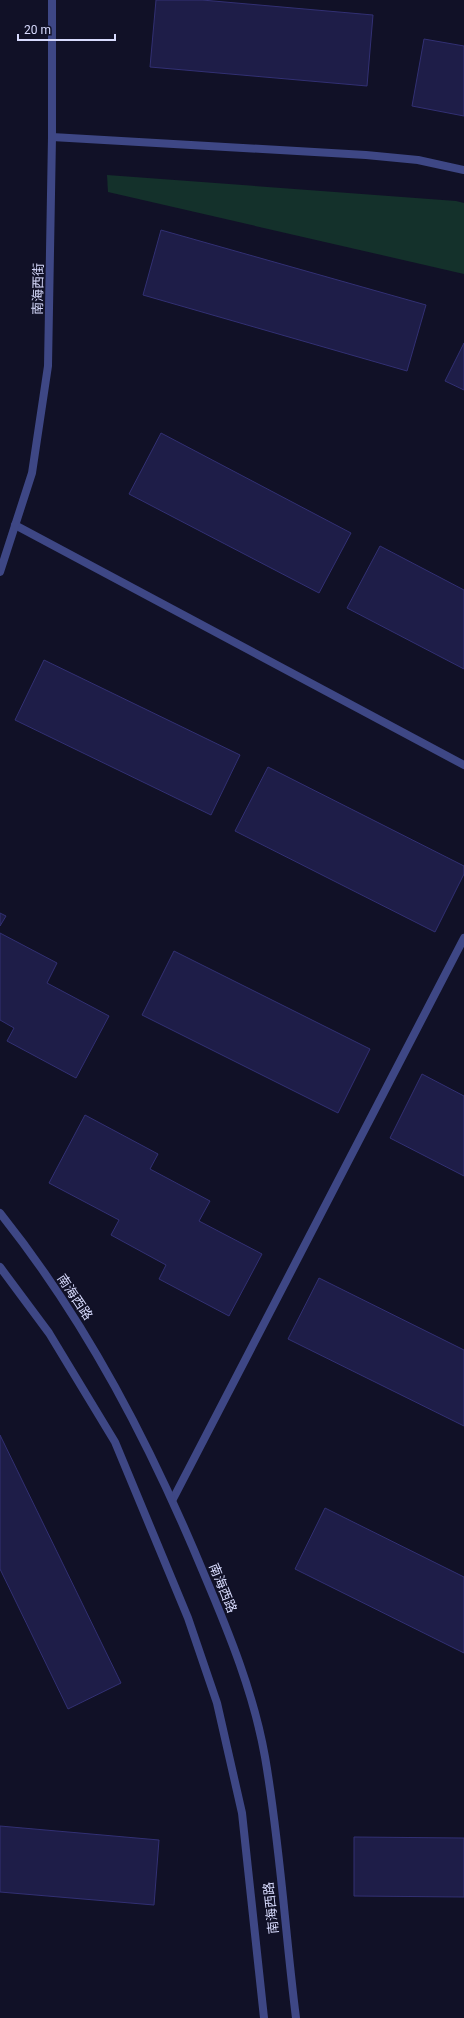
<svg xmlns="http://www.w3.org/2000/svg" width="464" height="2018" font-family="Roboto,'Noto Sans SC',sans-serif">
  <style>
    .green { fill: #14312b }
    .building { fill: #1e1d48; stroke: #323073 }
    .lines { fill: none; stroke-linecap: round; stroke-linejoin: round }
    .service { stroke: #3e4785; stroke-width: 8 }
    .minor { stroke: #3e4785; stroke-width: 8 }
    .tertiary { stroke: #3e4785; stroke-width: 8 }
    .labels { text-anchor: middle; dominant-baseline: central; stroke-width: 3; stroke-linejoin: round; paint-order: stroke }
    .street-label { font-size: 13px; fill: #d8dbfe; stroke: #111127 }
  </style>
  <rect width="100%" height="100%" fill="#111127"/>
  <!-- green -->
  <path class="green" d="M107,175L456,201L464,203V274L108,192Z"/>
  <!-- building -->
  <path class="building" d="M156,0H202L373,15L367,86L150,67Z
    M424,39L464,46V116L412,106Z
    M161,230L426,305L407,371L143,295Z
    M464,343V390L445,381Z
    M161,433L351,533L319,593L129,494Z
    M380,546L464,590V669L347,608Z
    M44,660L240,755L211,815L15,720Z
    M268,767L464,866V874L435,932L235,831Z
    M0,913L6,916L0,926Z
    M0,933L57,963L47,983L109,1016L76,1078L7,1041L14,1028L0,1020Z
    M174,951L370,1049L338,1113L142,1015Z
    M422,1074L464,1096V1176L390,1138Z
    M85,1115L158,1154L150,1169L210,1201L199,1221L262,1254L229,1316L159,1279L166,1265L111,1235L119,1220L49,1183Z
    M319,1278L464,1350V1426L288,1339Z
    M0,1435L121,1683L68,1709L0,1569Z
    M325,1508L464,1577V1653L295,1569Z
    M0,1826L159,1840L154,1905L0,1892Z
    M354,1837L464,1838V1897L354,1896Z"/>
  <g class="lines">
    <!-- service -->
    <path class="service" d="M15,525L464,765"/>
    <!-- minor -->
    <path class="minor" d="M52,137L366,155L418,160L464,170
      M0,572L32,473L48,366L52,137V0
      M173,1499L464,938"/>
    <!-- tertiary -->
    <path class="tertiary" d="M0,1213C87,1322 151,1446 204,1574C229,1633 254,1694 265,1757C280,1843 285,1931 296,2018
      M0,1267L49,1333L115,1442L188,1618L217,1703L242,1813L264,2018"/>
  </g>
  <g class="labels">
    <!-- street labels -->
    <g class="street-label">
      <text transform="translate(38 289) rotate(-89)">南海西街</text>
      <text transform="translate(75 1297) rotate(56)">南海西路</text>
      <text transform="translate(223 1588) rotate(68)">南海西路</text>
      <text transform="translate(271 1908) rotate(-96)">南海西路</text>
    </g>
  </g>
  <!-- scale -->
  <path d="M18 34v6h97v-6" fill="none" stroke="#d8dbfe" stroke-width="2"/>
  <text x="24" y="34" font-size="12" fill="#d8dbfe" stroke="#111127" stroke-width="3" paint-order="stroke">20 m</text>
</svg>
